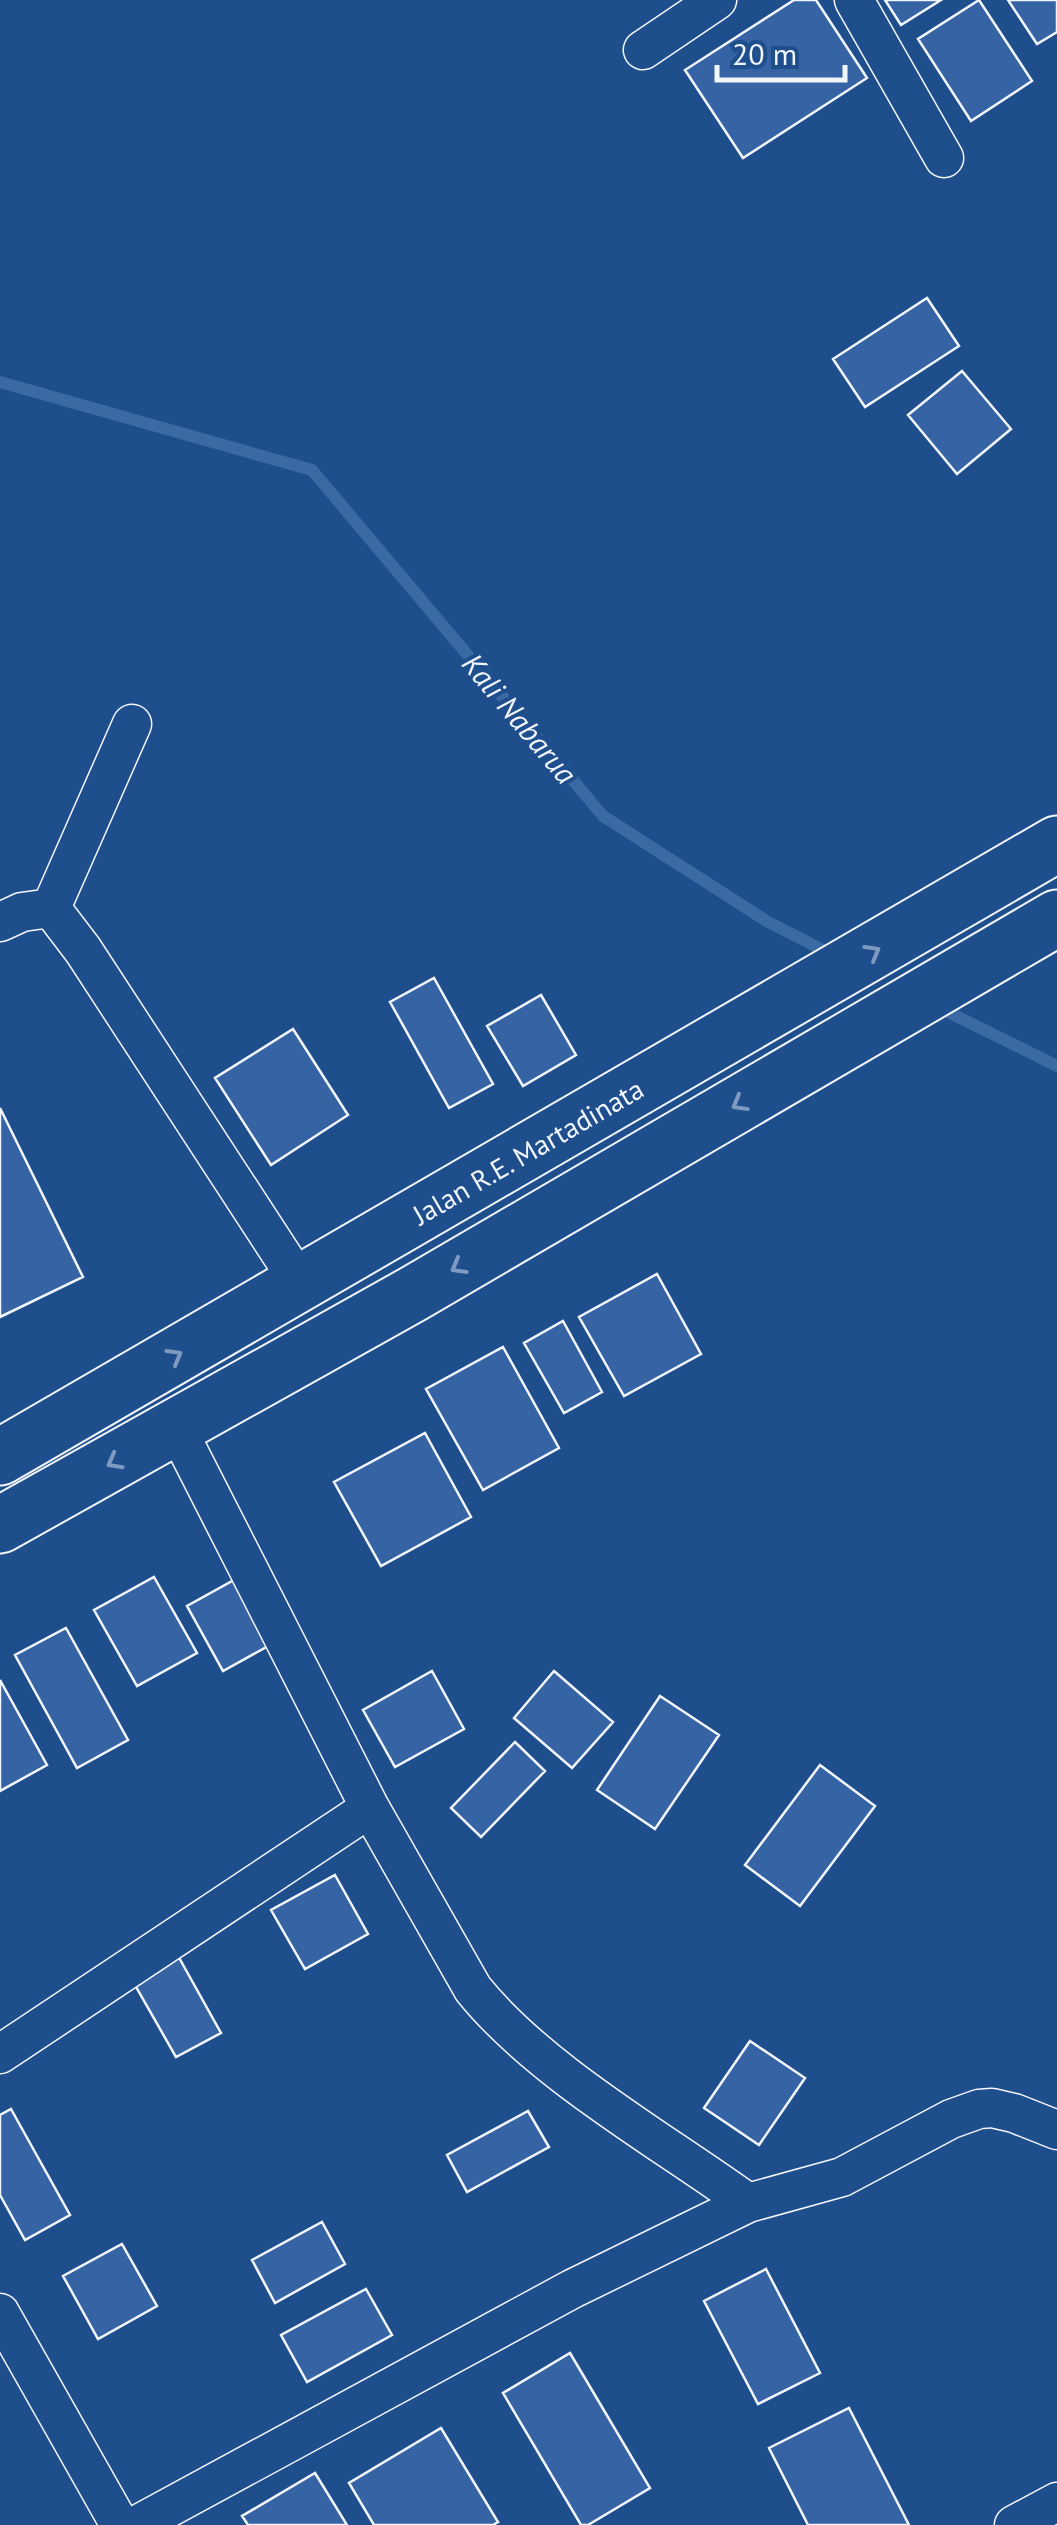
<svg xmlns="http://www.w3.org/2000/svg" width="1057" height="2525" font-family="'PT Sans',sans-serif">
  <style>
    .lines { fill: none; stroke-linecap: round; stroke-linejoin: round }
    .stream { stroke: #3b69a3; stroke-width: 12 }
    .building { fill: #3563a3; stroke: #f2f6ff; stroke-width: 2.5 }
    .street-casing { stroke: #f2f6ff; stroke-width: 41 }
    .highway-casing { stroke: #f2f6ff; stroke-width: 59 }
    .street { stroke: #1f4e8c; stroke-width: 38 }
    .highway { stroke: #1f4e8c; stroke-width: 55 }
    .oneway { stroke: #7e9ac0 }
    .labels { text-anchor: middle; dominant-baseline: central; stroke-width: 8; stroke-linejoin: round; paint-order: stroke }
    .street-label { font-size: 28px; fill: #f2f6ff; stroke: #1f4e8c }
    .water-label { font-size: 30px; font-style: italic; fill: #f2f6ff; stroke: #1f4e8c }
  </style>
  <rect width="100%" height="100%" fill="#1f4e8c"/>
  <g class="lines">
    <!-- stream -->
    <path class="stream" d="M0,382L312,470L603,816L768,922L835,956
      M938,1007L1057,1066"/>
  </g>
  <!-- building -->
  <path class="building" d="M794,0H816L867,78L743,158L685,70Z
    M885,0H941L901,25Z
    M979,0L1032,81L971,121L918,39Z
    M1008,0H1057V32L1037,44Z
    M927,298L959,346L865,407L833,359Z
    M962,371L1011,429L957,474L908,415Z
    M434,978L493,1084L449,1108L390,1002Z
    M541,995L576,1055L523,1086L487,1026Z
    M293,1029L348,1115L271,1165L215,1078Z
    M0,1108L83,1277L0,1317Z
    M657,1274L701,1354L624,1396L579,1317Z
    M563,1321L602,1392L564,1413L524,1343Z
    M503,1347L559,1448L483,1490L426,1389Z
    M425,1433L471,1517L381,1566L334,1482Z
    M154,1577L197,1653L137,1686L94,1610Z
    M234,1580L270,1645L223,1671L187,1606Z
    M66,1628L128,1740L77,1768L15,1655Z
    M432,1671L464,1729L395,1767L363,1710Z
    M554,1671L613,1722L572,1768L514,1718Z
    M0,1680L47,1765L0,1791Z
    M660,1696L719,1735L655,1829L597,1790Z
    M515,1742L545,1771L481,1837L451,1808Z
    M820,1765L875,1806L800,1906L745,1865Z
    M335,1875L368,1934L305,1969L271,1910Z
    M177,1954L221,2033L176,2057L131,1978Z
    M750,2041L805,2078L759,2145L704,2108Z
    M11,2109L70,2215L25,2240L0,2195V2115Z
    M528,2111L549,2147L467,2192L447,2155Z
    M322,2222L345,2264L275,2303L252,2260Z
    M122,2244L157,2306L98,2339L63,2276Z
    M766,2269L820,2373L758,2404L704,2301Z
    M366,2289L392,2335L307,2382L281,2335Z
    M570,2353L650,2488L588,2525H581L503,2393Z
    M849,2408L909,2525H808L769,2448Z
    M441,2428L498,2522L493,2525H374L349,2483Z
    M315,2473L347,2525H248L242,2516Z"/>
  <g class="lines">
    <defs>
      <path id="street" d="M854,0L944,158
        M643,50L717,0
        M51,908L83,950L300,1283
        M51,908L132,724
        M0,922L22,912L51,908
        M176,1427L370,1808L473,1989C540,2072 661,2140 748,2203
        M0,2054L370,1808
        M0,2313L120,2525
        M137,2525L572,2289L748,2203L842,2177L951,2119L979,2109L992,2108L1014,2113L1057,2130
        M1014,2525L1057,2502"/>
      <g id="highway">
        <path id="s1" d="M0,1457L1057,844"/>
        <path d="M0,1525L413,1294L1057,918"/>
      </g>
    </defs>
    <!-- street casing -->
    <use href="#street" class="street-casing"/>
    <!-- highway casing -->
    <use href="#highway" class="highway-casing"/>
    <!-- street -->
    <use href="#street" class="street"/>
    <!-- highway -->
    <use href="#highway" class="highway"/>
  </g>
  <!-- one-way arrows -->
  <defs><path id="oneway-chevron" d="M-2-3.5L2.5 0L-2 3.5" fill="none" stroke-width="1.6" stroke-linecap="round" stroke-linejoin="round" transform="scale(2.5)"/></defs>
  <g class="oneway">
    <use href="#oneway-chevron" transform="translate(873 952) rotate(-30)"/>
    <use href="#oneway-chevron" transform="translate(739 1104) rotate(150)"/>
    <use href="#oneway-chevron" transform="translate(458 1267) rotate(150)"/>
    <use href="#oneway-chevron" transform="translate(175 1356) rotate(-30)"/>
    <use href="#oneway-chevron" transform="translate(114 1462) rotate(151)"/>
  </g>
  <g class="labels">
    <!-- street labels -->
    <g class="street-label">
      <text stroke="none"><textPath href="#s1" startOffset="610">Jalan R.E. Martadinata</textPath></text>
    </g>
    <!-- water labels -->
    <g class="water-label">
      <text transform="translate(520 718) rotate(50)">Kali Nabarua</text>
    </g>
  </g>
  <!-- scale -->
  <path d="M717 65v15h128v-15" fill="none" stroke="#f2f6ff" stroke-width="5"/>
  <text x="732" y="65" font-size="30" fill="#f2f6ff" stroke="#1f4e8c" stroke-width="8" paint-order="stroke">20 m</text>
</svg>
